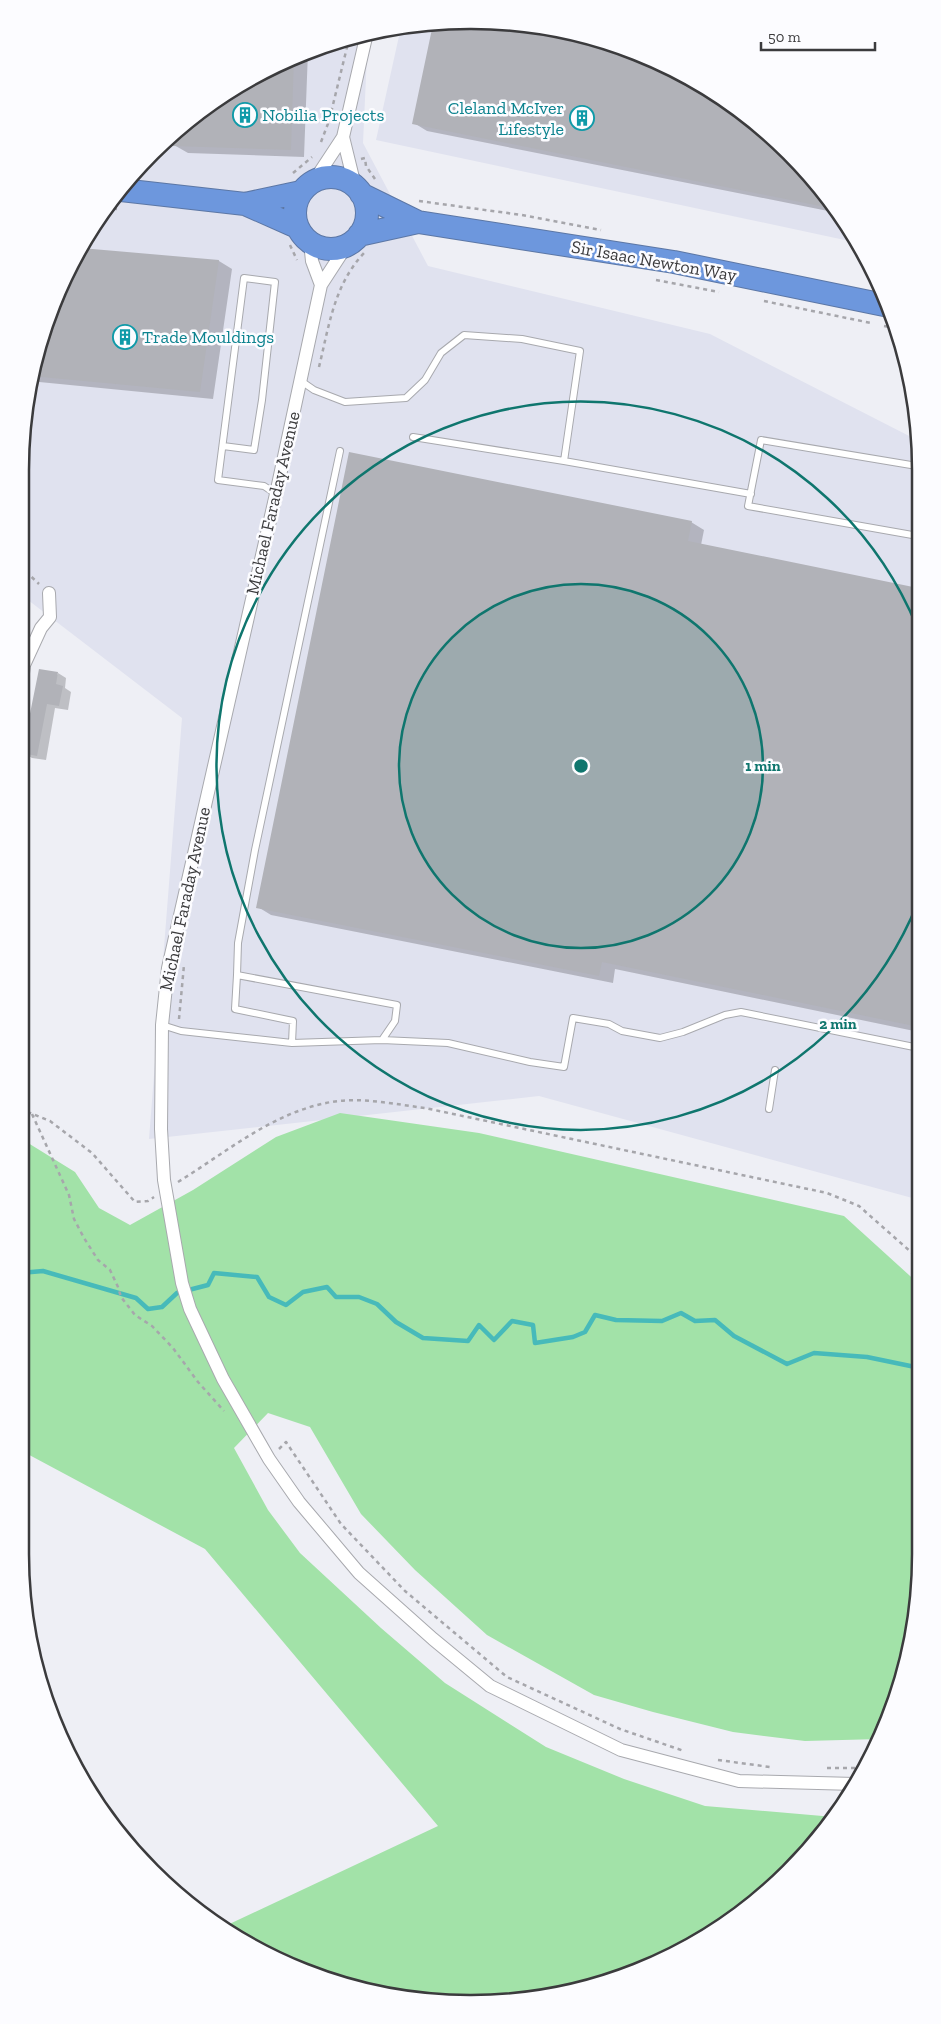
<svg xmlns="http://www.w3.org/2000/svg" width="941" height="2024" font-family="'Zilla Slab',serif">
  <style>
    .built { fill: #e0e2ef }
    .green { fill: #a2e2a8 }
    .shadow { fill: #0003 }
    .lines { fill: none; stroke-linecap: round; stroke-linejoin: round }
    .stream { stroke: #47baba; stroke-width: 4.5 }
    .building { fill: #b1b2b8 }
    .lane-casing { stroke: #a8a9ae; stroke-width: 8 }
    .street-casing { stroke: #a8a9ae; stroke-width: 14 }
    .highway-casing { stroke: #5c77a5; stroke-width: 24 }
    .path { stroke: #a6a6ab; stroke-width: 2.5; stroke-dasharray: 4 4; stroke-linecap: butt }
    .lane { stroke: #fff; stroke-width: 6 }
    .street { stroke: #fff; stroke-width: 12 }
    .highway { stroke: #6d97dd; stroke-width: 22 }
    .ring { fill: none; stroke: #0f766e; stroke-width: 2.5 }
    .labels { text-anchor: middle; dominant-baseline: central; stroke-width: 5; stroke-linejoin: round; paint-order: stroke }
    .culture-label { font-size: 18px; fill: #0d838f; stroke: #fcfcff; text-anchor: start }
    .street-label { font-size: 18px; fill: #3b3b3d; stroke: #fcfcff }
    .rim { fill: none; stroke: #3b3b3d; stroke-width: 2.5 }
    .centre { fill: #0f766e; stroke: #fcfcff; stroke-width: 2.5 }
    .ring-label { font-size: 15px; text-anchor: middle; font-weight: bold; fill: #0f766e; stroke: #fcfcff; stroke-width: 5; stroke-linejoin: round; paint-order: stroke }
  </style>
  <rect width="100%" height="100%" fill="#eeeff5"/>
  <!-- built -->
  <path class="built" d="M471,20L559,29L643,54L828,196L854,242L376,140L401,27Z
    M368,33L363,143L428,266L710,334L917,440L920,1203L916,1199L539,1096L149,1139L182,718L28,600L20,623V470L29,382L54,298L96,220L152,152L220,96L298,54Z"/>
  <!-- green -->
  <path class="green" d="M340,1113L479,1133L844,1216L920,1285L921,1554L912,1642L887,1726L880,1739L805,1741L733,1732L653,1712L594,1695L487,1635L415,1570L361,1514L310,1427L268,1413L234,1448L268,1510L300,1553L381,1628L445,1683L546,1747L624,1779L705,1806L834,1817L789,1872L670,1957L530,2000L382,1995L245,1944L223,1927L438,1826L205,1549L20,1450V1138L75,1172L99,1208L130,1225L193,1190L276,1137Z"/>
  <!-- shadow -->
  <path class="shadow" d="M471,20L559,29L643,54L828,196L838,213L427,131L414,123L434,24Z
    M308,51L304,157L188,153L174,145L175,133L220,96L298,54Z
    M80,250L219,261L232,269L213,399L29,381L54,298Z
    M691,522L704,530L701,545L918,589L919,1032L615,969L613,983L271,915L258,907Z
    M58,673L66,678L65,688L71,692L68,710L55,708L46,760L32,758L24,753Z"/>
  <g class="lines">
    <!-- stream -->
    <path class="stream" d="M20,1273L43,1271L136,1298L148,1309L162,1307L177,1293L208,1285L214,1273L257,1277L269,1297L286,1305L303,1292L327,1287L336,1297H359L377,1304L396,1322L423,1338L468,1341L479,1325L494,1340L512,1321L533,1325L535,1343L573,1337L585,1332L595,1315L616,1320L662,1321L681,1313L695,1321L715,1320L734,1336L787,1364L814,1353L867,1357L920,1368"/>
  </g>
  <!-- building -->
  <path class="building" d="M471,20L559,29L643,54L745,113L828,196L835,209L412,124L433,24Z
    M294,56L291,150L173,146L174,134L220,96Z
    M81,248L219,260L200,392L31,376L54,298Z
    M349,452L692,521L688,541L918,588L919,1027L602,962L599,976L256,908Z
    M39,669L58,672L56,684L63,686L59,706L47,704L37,756L22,753Z"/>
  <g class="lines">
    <defs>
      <path id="lane" d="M301,381L314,390L345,402L406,398L425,380L441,353L464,335L522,339L580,351L564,461
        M413,437L564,461L751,494
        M223,446L254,450L262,400L275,282L244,278L218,480L264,486L276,494
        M340,451L255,850L238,943L237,975L397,1005L395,1021L382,1040
        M917,466L761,440L748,506L918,536
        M237,975L235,1009L293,1021L292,1043
        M162,1025L181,1031L292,1043L382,1040L448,1043L530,1062L564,1067L573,1018L609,1024L622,1031L660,1038L683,1032L725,1015L741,1012L919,1048
        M769,1109L775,1070"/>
      <path id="street" d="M343,137L355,186
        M314,181L343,137L367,33
        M310,242L312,261L321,285
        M347,245L321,285L276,494L168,968L162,1025L161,1129L164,1180L182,1283L190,1309L223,1379L269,1459L299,1502L359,1573L433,1639L490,1686L621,1750L739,1781L855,1784
        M20,698L24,665L41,628L50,617L49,593"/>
      <path id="highway" d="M295 213a36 36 0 1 1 72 0a36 36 0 1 1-72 0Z
        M121,190L245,204L297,227
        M361,194L418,222L674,262L889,306
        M245,204L301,192
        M359,235L418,222"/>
    </defs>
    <!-- lane casing -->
    <use href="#lane" class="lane-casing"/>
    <!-- street casing -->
    <use href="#street" class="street-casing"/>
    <!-- highway casing -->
    <use href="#highway" class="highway-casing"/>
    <!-- path -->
    <path class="path" d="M321,142L329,121L349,39
      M361,159L365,158L366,166L375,179
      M293,173L312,157
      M419,201L522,215L601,230
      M106,208L117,209
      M290,245L297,260
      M656,280L719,292
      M764,301L871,323
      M884,326L895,328
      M319,367C329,326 334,285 364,253
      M20,566L39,584
      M179,1019L184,965
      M20,1109L50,1121L92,1153L135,1202L148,1201L154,1197
      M32,1114L69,1195L74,1219L84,1238L98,1260L110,1270L118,1287L121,1297L135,1315L152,1326L173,1348L198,1382L224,1411
      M178,1182C225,1153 271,1114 326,1103C358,1096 393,1104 425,1108L827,1193L859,1206L920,1260
      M279,1449L286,1442L341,1524L405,1591L507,1677L620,1729L684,1751
      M718,1760L770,1767
      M827,1768H856
      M856,1768L865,1767"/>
    <!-- lane -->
    <use href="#lane" class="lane"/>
    <!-- street -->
    <use href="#street" class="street"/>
    <!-- highway -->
    <use href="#highway" class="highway"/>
  </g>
  <!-- distance rings -->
  <circle cx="581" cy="766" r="182" fill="#0f766e" fill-opacity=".12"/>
  <g class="ring">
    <circle cx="581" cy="766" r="182"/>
    <path d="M918 902A364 364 0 1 1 917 627"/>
  </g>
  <!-- icons -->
  <defs>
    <symbol id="building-ring" viewBox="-11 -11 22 22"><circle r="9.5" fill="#fcfcff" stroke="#0f9aa8" stroke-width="1.5"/><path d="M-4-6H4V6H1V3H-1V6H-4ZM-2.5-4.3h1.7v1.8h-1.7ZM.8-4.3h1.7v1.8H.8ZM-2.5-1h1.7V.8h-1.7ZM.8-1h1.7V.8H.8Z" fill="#0f9aa8"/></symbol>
  </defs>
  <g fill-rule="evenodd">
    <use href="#building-ring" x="231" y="101" width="28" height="28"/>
    <use href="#building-ring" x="568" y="104" width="28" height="28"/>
    <use href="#building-ring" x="111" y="323" width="28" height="28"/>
  </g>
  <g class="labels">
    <!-- culture labels -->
    <g class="culture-label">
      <text x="564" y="108" text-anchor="end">Cleland McIver<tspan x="564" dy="21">Lifestyle</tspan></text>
      <text x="262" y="115">Nobilia Projects</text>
      <text x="142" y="337">Trade Mouldings</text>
    </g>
    <!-- street labels -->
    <g class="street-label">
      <text transform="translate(654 261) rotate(10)">Sir Isaac Newton Way</text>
      <text transform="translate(273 503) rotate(-77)">Michael Faraday Avenue</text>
      <text transform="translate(185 899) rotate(-78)">Michael Faraday Avenue</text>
    </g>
  </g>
  <!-- crop -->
  <path d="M0 0H941V2024H0ZM470 29H471A441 441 0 0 1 912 470V1554A441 441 0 0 1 471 1995H470A441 441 0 0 1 29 1554V470A441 441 0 0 1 470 29Z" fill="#fcfcff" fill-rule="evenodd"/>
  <path class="rim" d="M470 29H471A441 441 0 0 1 912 470V1554A441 441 0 0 1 471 1995H470A441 441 0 0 1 29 1554V470A441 441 0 0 1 470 29Z"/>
  <circle cx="581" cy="766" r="8" class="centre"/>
  <g class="ring-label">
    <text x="763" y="771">1 min</text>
    <text x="838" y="1029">2 min</text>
  </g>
  <!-- scale -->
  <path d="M761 42v8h114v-8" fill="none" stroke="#3b3b3d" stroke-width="2.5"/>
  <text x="768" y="42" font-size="15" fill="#3b3b3d" stroke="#fcfcff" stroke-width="4" paint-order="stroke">50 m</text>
</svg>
